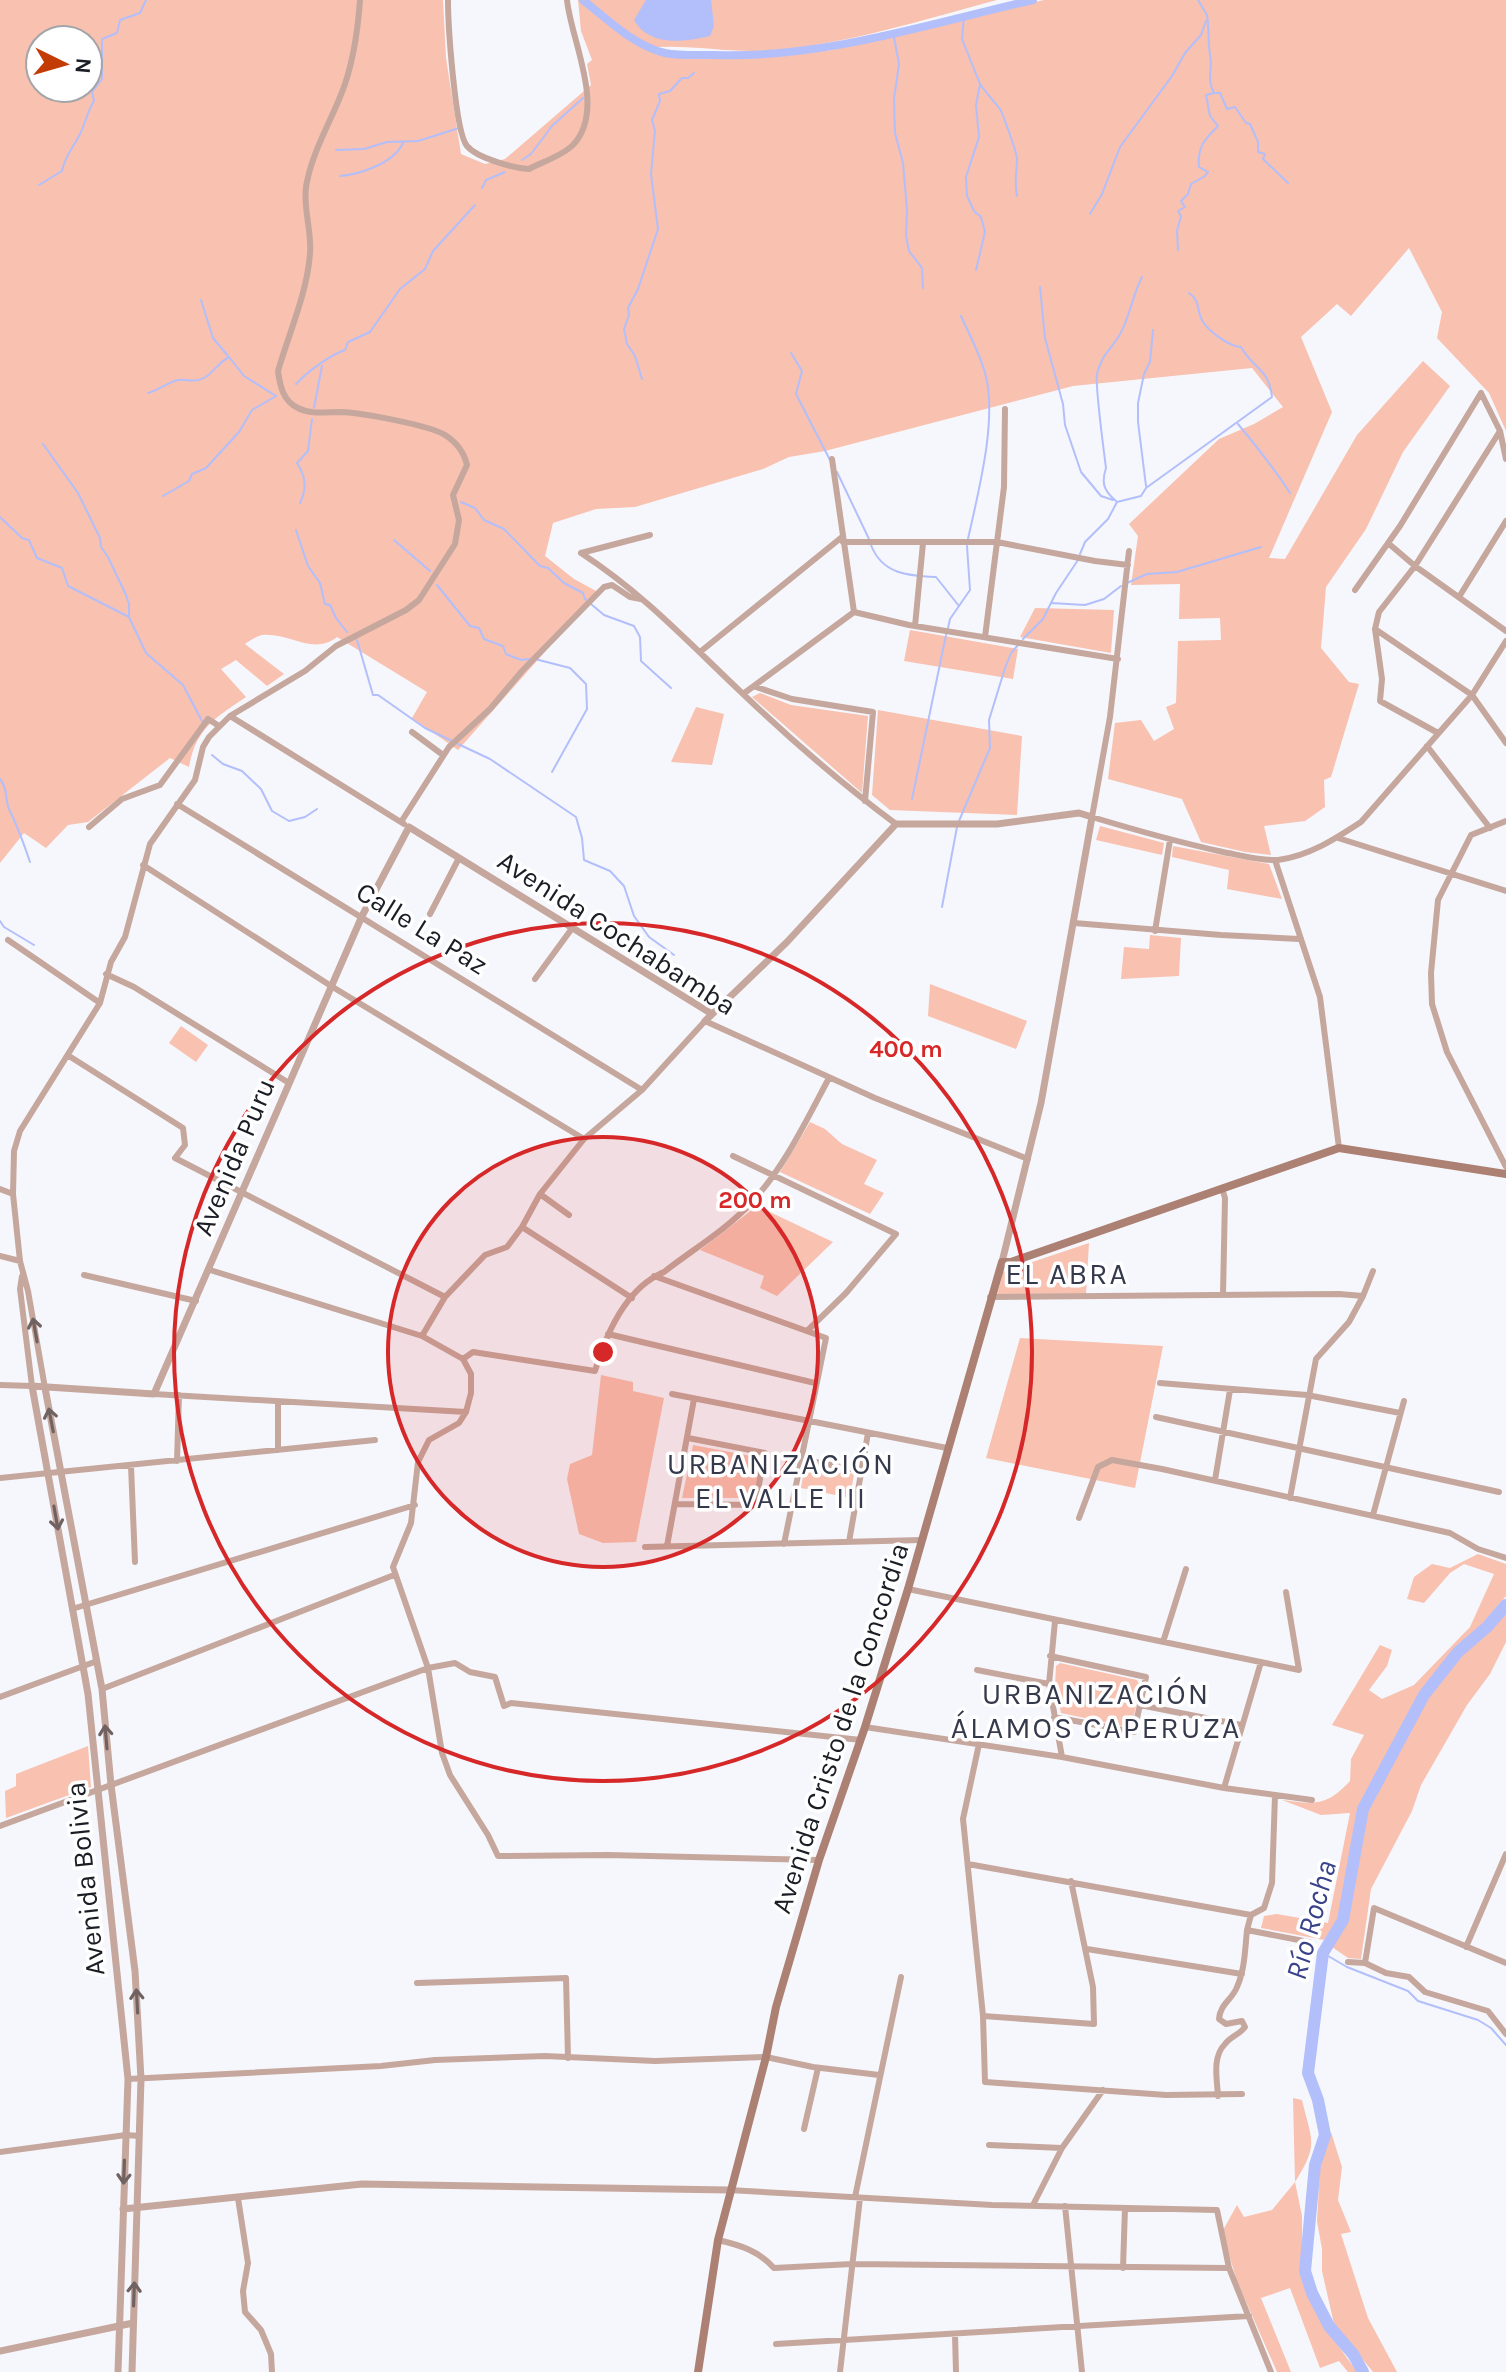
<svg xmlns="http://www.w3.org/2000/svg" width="1506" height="2372" font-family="Karla,sans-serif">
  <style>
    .green { fill: #f8c1b0; fill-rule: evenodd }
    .water { fill: #b2bffb }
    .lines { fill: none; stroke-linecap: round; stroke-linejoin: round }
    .stream { stroke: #b2bffb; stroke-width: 2 }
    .canal { stroke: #b2bffb; stroke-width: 8 }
    .river { stroke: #b2bffb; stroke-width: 12 }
    .minor { stroke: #c6a79d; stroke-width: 6 }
    .tertiary { stroke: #c6a79d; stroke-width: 7 }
    .secondary { stroke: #ac8072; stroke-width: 8 }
    .oneway { stroke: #706261 }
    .ring { fill: none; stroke: #d62828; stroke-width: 4 }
    .labels { text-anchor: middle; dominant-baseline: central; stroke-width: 7; stroke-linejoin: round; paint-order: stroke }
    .street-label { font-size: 28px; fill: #1b1d25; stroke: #fff }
    .neighbourhood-label { font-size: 30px; letter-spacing: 2px; fill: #35394c; stroke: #fff }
    .water-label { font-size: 30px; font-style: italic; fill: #3a438a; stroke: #fff }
    .centre { fill: #d62828; stroke: #fff; stroke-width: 4 }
    .ring-label { font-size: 24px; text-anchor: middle; font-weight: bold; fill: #d62828; stroke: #fff; stroke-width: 7; stroke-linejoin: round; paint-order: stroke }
  </style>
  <rect width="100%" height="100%" fill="#f6f7fc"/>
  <!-- green -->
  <path class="green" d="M0,0H443L446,58L461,154L485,164L505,159L591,85L587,64L592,60L581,31L578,0H997C921,20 837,48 758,51C722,52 684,44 648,48L663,54L702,59L775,57L832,50L1044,0H1506V431L1489,393L1437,338L1442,312L1409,248L1351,316L1337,304L1301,337L1332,412L1269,558L1285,559L1357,435L1423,361L1450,386L1403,452L1366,529L1326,587L1321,648L1349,682L1359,684L1331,777L1324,780L1325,807L1305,821L1264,826L1271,855L1245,852L1201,842L1182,799L1108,779L1115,723L1141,720L1154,741L1174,729L1166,707L1176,703L1178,641L1221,640L1220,618L1179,619L1180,584L1131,585L1138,536L1129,524L1219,439L1254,424L1283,407L1252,368L1073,386L825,451L789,457L763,469L635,507L596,509L553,523L545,556L574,579L598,592L458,750L412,718L427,692L337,637C313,656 289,632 262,635C257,636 250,641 245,644L284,674L267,686L236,660L221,669L246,697C215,718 196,728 189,767L170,758L88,822L68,825L46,848L24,833L0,863ZM40,40H88V88H40Z
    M1035,608L1114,610L1111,653L1020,637Z
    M910,630L1018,649L1013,679L904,661Z
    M760,693L791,705L868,716L862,793L752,697Z
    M696,707L724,714L712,765L671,762Z
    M878,710L1022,736L1017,815L890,810L872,795Z
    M1100,826L1164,843L1162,855L1096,840Z
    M1173,846L1269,864L1282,899L1227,889L1229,870L1172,857Z
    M1150,935L1181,938L1179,976L1121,979L1124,947L1149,949Z
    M930,984L1027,1021L1016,1049L928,1016Z
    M181,1026L208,1045L196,1062L169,1043Z
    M810,1122L825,1129L842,1144L877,1160L864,1184L884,1193L870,1214L780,1172Z
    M757,1206L833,1242L777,1296L760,1288L764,1276L700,1250Z
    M1089,1243L1086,1294L997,1296L1003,1272Z
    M1020,1338L1163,1346L1135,1488L986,1458Z
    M601,1375L633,1382V1391L664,1398L636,1542L603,1543L579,1534L567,1479L570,1464L592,1455Z
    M693,1445L762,1458L754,1498H682Z
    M805,1465L854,1474L850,1498L801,1488Z
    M1478,1554L1506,1564V1596L1476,1631L1457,1646L1421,1691L1359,1809L1343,1902L1338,1919L1324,1940L1261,1928L1264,1916L1277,1914L1328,1923L1350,1813L1321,1815L1282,1800C1315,1804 1326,1807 1350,1781L1351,1759L1364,1735L1332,1725L1380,1645L1392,1650L1387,1666L1369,1690L1382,1699L1414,1685L1470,1627L1494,1574L1464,1564L1450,1573L1424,1603L1407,1599L1414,1577L1432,1564L1450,1568Z
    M1506,1610V1642L1490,1674L1467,1705L1421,1785L1412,1811L1371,1889L1361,1959L1348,1958L1332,1947L1347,1918L1367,1808L1426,1698L1460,1655L1487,1633Z
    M1060,1663L1137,1680L1140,1686L1132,1725L1127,1727L1061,1713L1055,1685L1056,1666Z
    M88,1746L91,1787L6,1818L5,1791L16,1786V1774Z
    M1293,2098L1302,2100C1312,2142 1319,2144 1295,2182L1302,2216V2269L1306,2293L1325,2327L1357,2372H1348L1339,2361L1320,2368L1290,2288L1261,2298L1291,2372H1277L1237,2281L1222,2232L1237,2205L1244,2217L1272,2210L1295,2182Z
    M1331,2132L1342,2167L1338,2200L1351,2232L1341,2234L1368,2318L1397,2372H1373L1334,2324L1322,2271V2249L1317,2221L1320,2168Z"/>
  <!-- water -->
  <path class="water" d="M646,0H711L714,26L710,36C685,42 649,47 634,20Z"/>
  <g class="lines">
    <!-- stream -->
    <path class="stream" d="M1198,0L1207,15
      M964,16L962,39L980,84L976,105L979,137L966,177L967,196L974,211L981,217L985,232L976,270
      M893,32L899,64L894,99L895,133L903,163L907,210L906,236L909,251L922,268L923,288
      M980,84C986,93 994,101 1000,109C1003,114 1016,151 1017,158C1017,171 1014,182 1017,196
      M1214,93H1220L1227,109L1235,107L1246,123L1250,124L1258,142V152L1265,154L1263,159L1288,183
      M336,150L364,149L387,142L418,141L459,128
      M522,160L531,154L552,126L583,98
      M340,176C361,174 394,163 403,143
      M39,185L62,171C65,156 72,149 79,136C85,125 87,112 94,101L92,92L102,79V39L117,33L120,20L140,13L146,0
      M482,188L486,180L505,172
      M1090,214L1102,194L1120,147L1172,76L1185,53L1201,35L1206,21
      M1178,250L1177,231L1181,216L1178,211L1185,207L1181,201L1188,194L1191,184L1205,176L1208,172L1199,167C1197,147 1205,139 1218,126L1210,116L1206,95L1214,93C1206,78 1213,70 1210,55C1208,41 1209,28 1207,15
      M1040,287L1045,338L1063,404L1065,425L1081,472L1101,496L1113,500
      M201,300L213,338L228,356
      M961,316C969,334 980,354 985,373C998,419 978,493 968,539
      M791,353L802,371L796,394L830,460
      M642,379L635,356L627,344L624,329L629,315L628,308L638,289L658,229L651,174L655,131L652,120L660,101L659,94L670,91L682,78H688L694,73
      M296,384C307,372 330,355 345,350L348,342L370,332L400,289L425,269L433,251L475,205
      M148,393C158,390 169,382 178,380C188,379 195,383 204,378C213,373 219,362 229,357L244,376L276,396L252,410L239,432L206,468L192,474L189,481L163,496
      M314,408L322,366
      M1238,424C1257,447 1274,468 1290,493
      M43,444L78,493L100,538L101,547L108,557L126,595L129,604V615
      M837,472L869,539
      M1146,486L1138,422V403L1144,374L1150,362L1153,330
      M1116,501C1104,491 1101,483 1106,468C1104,452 1095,386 1097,374C1101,356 1110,350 1119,336C1130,318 1132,296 1142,277
      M461,502L475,508L484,520L504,529L540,566L548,568L564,583L583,593L585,599L604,615L634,626L640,637L641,661L671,688
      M300,503C307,489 306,477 297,463L308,451L312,419
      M0,517L22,538L29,540L37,558L62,568L68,586L129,617L146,653L183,685L202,721
      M296,530L308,566L320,583L325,604L330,605L336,618L347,632
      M394,540L430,571
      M871,545C882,574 908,576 936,577L959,606
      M1080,554L1085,542L1108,519L1117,502L1141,496L1146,488L1272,397C1269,368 1253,369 1241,347C1228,346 1210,332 1203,322C1196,311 1201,301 1189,293
      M1127,583L1147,574L1177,572L1261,547
      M437,585L470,626L479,628L484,639L503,646L506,654L521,660L529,659
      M1051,603L1085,605L1104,599L1121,586
      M948,628L950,619L970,590L967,546
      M1023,639L1043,619L1056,593L1078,560
      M357,640L373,695H378L425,728L452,741
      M535,659L570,668L586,684L587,709L552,772
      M458,744L490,759L576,817L582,838L584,860L610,871L624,886L634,916L649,937L674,955
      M212,755L223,764L242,771L261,789L272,811L289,821L305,817L317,809
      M0,779C9,790 4,800 10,811C18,828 24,844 30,862
      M912,799L946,635
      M959,821L990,748L989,720L1005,668L1011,653L1019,644
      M942,907L957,827
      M0,921L4,927L34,945
      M1323,1953L1347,1967L1408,1991L1418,2001L1478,2020L1491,2028L1506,2045"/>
    <!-- canal -->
    <path class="canal" d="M583,0C607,19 634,46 665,53C680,56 698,55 714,55C822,59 928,24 1033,0"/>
    <!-- river -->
    <path class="river" d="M1363,2372L1353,2354L1329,2326L1312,2293L1305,2271L1315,2165L1325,2135L1318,2100L1308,2073L1323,1953L1343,1920L1363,1809L1424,1695L1458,1652L1487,1627L1506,1605"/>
    <!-- minor -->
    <path class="minor" d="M448,0C448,24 455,132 467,146C477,158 513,168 529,169C542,162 562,156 573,145C607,109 571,41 567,0
      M1481,393L1500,431L1506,459
      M832,459L854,612
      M843,542H997L1095,561L1128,565
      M1388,543L1415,566L1506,631
      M1129,551L1110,717L1092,817C1135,830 1178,842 1223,852C1239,855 1261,861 1278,860C1309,856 1335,839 1361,822L1472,695L1506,641
      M581,553C644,594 688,642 742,693C790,739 842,784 896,824
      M581,553L650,535
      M1355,590L1400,526L1481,393
      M1459,597L1506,521
      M854,612L909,625L1118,659
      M915,626L923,543
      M1375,629L1472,695L1506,743
      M985,637L1004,487L1005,409
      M700,652L842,537
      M756,687L792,699L873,712L865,801
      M743,694L854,612
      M230,716L404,824
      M412,732L443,755
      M1438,733L1380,701L1382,679L1375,629L1379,612L1415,566L1500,431
      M1427,746L1490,828
      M177,804L642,1090
      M1506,821L1471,835L1438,900L1431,973L1432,1004L1447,1052L1506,1167
      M401,822L449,747L490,709L522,671L604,587L612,585L630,597L641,599
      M89,827L122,799L160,785L208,719L219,726
      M1338,838L1506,891
      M1275,860L1320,997L1339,1148
      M143,865L331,986L584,1139
      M430,914L459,858
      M1074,923L1221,935L1299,939
      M1155,931L1170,840
      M8,940L100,1003
      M106,974L134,987L289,1083
      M535,979L573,927
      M69,1056L183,1128L185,1145L175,1158L445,1297
      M733,1156L896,1234L846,1293L807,1331
      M1222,1188L1225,1198L1223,1295
      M0,1189L13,1194
      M540,1194L569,1215
      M522,1227L632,1298
      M0,1256L20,1261
      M210,1270L422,1336
      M84,1275L196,1301
      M654,1276L826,1338L784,1544
      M990,1297L1339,1294L1363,1296
      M608,1334L815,1383
      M463,1359L473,1352L595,1371C606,1334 626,1288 664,1272C692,1250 726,1230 751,1203C784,1168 807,1119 829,1078
      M1160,1383L1307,1395L1400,1413
      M0,1385L32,1386L20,1289L22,1276
      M45,1388L28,1291L20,1261L13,1194L14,1151L20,1131L100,1003L111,962L125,937L150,844L195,780L203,747L209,737L230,716L305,671L336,646L406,610L419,600L455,544L459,520L453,495L467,465C464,452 456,442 445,435C429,425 362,413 341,412C326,412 311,415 298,408C283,401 280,386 278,371C289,333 307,293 310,254C312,231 303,209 306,187C312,150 333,119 345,84C354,57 358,28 360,0
      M154,1394L466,1412
      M672,1394L947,1448
      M1156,1417L1499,1492
      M278,1450V1401
      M801,1459L861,1471
      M177,1461L179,1395
      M131,1466L135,1562
      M0,1478L375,1440
      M1215,1480L1230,1390
      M1290,1498L1316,1359L1349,1322L1363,1296L1373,1271
      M675,1504L755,1505L765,1453L688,1438
      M1373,1515L1404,1401
      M1079,1518L1098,1467L1112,1460L1162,1469L1450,1533L1478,1549L1506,1558
      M849,1542L868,1433
      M667,1546L694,1399
      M645,1547L922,1540
      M908,1589L1299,1670L1286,1592
      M72,1609L415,1505
      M1055,1621L1049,1684L1062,1757
      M1163,1642L1186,1569
      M1050,1656L1146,1677L1134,1732L1054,1717
      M977,1670L1049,1684
      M102,1689L394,1575
      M0,1697L97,1661
      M1140,1705L1241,1725
      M865,1727L1062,1757L1224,1788L1312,1800
      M979,1744L963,1819L983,2016L985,2082L1166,2095L1242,2094
      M1224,1788L1261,1662
      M0,1826L428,1668L455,1663L470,1672L495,1677L504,1706L511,1703L861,1740
      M819,1860L608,1855L498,1856L488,1835L450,1775L442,1753L428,1668L393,1567L411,1523L418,1462L429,1440L459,1423L466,1412L471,1393V1374L463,1359L422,1336L445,1297L485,1255L507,1247L522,1227L540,1194L584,1139L642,1090L705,1021L875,1098L1028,1159
      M968,1864L1251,1915L1247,1930L1309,1942
      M1251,1915L1264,1908L1272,1883L1275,1795
      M1466,1947L1506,1854
      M1087,1949L1242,1974
      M1348,1962L1365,1963L1386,1973L1409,1977L1425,1992L1488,2011L1506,2034
      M1365,1963L1374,1908L1506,1963
      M417,1983L566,1978L568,2058
      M983,2016L1094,2024L1093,1987L1071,1881
      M128,2079L381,2066L435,2060L545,2056L655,2061L766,2057L813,2067L879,2075
      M1218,2096C1217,2079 1212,2057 1225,2044C1231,2036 1239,2035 1245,2027L1242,2021L1226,2024L1219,2019C1220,2004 1232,2000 1237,1987C1245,1969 1245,1949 1247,1930
      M804,2129L818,2068
      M989,2145L1062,2148
      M0,2152L126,2135L139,2136
      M729,2190L992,2205L1217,2210L1229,2268L1271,2372
      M855,2197L901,1977
      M238,2198L248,2263L243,2291L245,2312L261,2330L271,2354L272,2372
      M1033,2205L1062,2148L1103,2090
      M1065,2206L1082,2372
      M718,2240C740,2245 759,2251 774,2268L852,2264L1229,2268
      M1123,2268L1125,2208
      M955,2334L956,2372
      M776,2344L1249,2316
      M840,2372L860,2198"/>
    <!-- tertiary -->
    <path class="tertiary" d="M705,1021L787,942L896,824H997L1079,813L1092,817L1041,1103L1002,1262
      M45,1388L102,1689L111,1785L135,1971L141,2079L132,2372
      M123,2209L362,2184L729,2190
      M0,2351L133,2323
      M118,2372L128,2079L88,1694L32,1386L154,1394L362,916L409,827L712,1014"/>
    <!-- secondary -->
    <path class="secondary" d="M698,2372L718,2240L766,2057L776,2007L819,1860L865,1727L908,1589L1002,1262H1011L1339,1148L1506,1174"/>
  </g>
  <!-- one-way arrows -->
  <defs><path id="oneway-shaft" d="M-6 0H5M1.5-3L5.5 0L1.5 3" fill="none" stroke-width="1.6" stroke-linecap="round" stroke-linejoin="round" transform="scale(2)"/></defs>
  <g class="oneway">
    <use href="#oneway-shaft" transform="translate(35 1330) rotate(-100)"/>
    <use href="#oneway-shaft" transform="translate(51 1420) rotate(-101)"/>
    <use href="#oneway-shaft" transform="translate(56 1518) rotate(80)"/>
    <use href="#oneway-shaft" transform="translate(106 1737) rotate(-95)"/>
    <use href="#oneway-shaft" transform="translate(137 2001) rotate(-93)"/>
    <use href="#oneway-shaft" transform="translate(124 2172) rotate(92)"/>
    <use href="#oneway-shaft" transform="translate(134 2294) rotate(-88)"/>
  </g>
  <!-- distance rings -->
  <circle cx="603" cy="1352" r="215" fill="#d62828" fill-opacity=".12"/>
  <g class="ring">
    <circle cx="603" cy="1352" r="215"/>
    <circle cx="603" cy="1352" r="429"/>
  </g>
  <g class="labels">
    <!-- street labels -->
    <g class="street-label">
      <text transform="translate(422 928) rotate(32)">Calle La Paz</text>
      <text transform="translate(617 933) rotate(33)">Avenida Cochabamba</text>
      <text transform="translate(234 1157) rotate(-67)">Avenida Puru</text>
      <text transform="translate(840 1728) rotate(-72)">Avenida Cristo de la Concordia</text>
      <text transform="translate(85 1879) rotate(-96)">Avenida Bolivia</text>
    </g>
    <!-- neighbourhood labels -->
    <g class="neighbourhood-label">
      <text x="1067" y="1274">EL ABRA</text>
      <text x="781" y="1464">URBANIZACIÓN<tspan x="781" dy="34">EL VALLE III</tspan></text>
      <text x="1096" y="1694">URBANIZACIÓN<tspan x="1096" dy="34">ÁLAMOS CAPERUZA</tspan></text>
    </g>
    <!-- water labels -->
    <g class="water-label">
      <text transform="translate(1311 1920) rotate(-75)">Río Rocha</text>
    </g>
  </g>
  <circle cx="603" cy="1352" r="12" class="centre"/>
  <g class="ring-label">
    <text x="906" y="1057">400 m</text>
    <text x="755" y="1208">200 m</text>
  </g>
  <!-- north arrow -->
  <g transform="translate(64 64) rotate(95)"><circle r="38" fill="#ffffff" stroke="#a4a5a8" stroke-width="2"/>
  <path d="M0-6L14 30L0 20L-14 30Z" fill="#c43c05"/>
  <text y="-12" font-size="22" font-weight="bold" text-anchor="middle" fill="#1b1d25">N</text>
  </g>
</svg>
